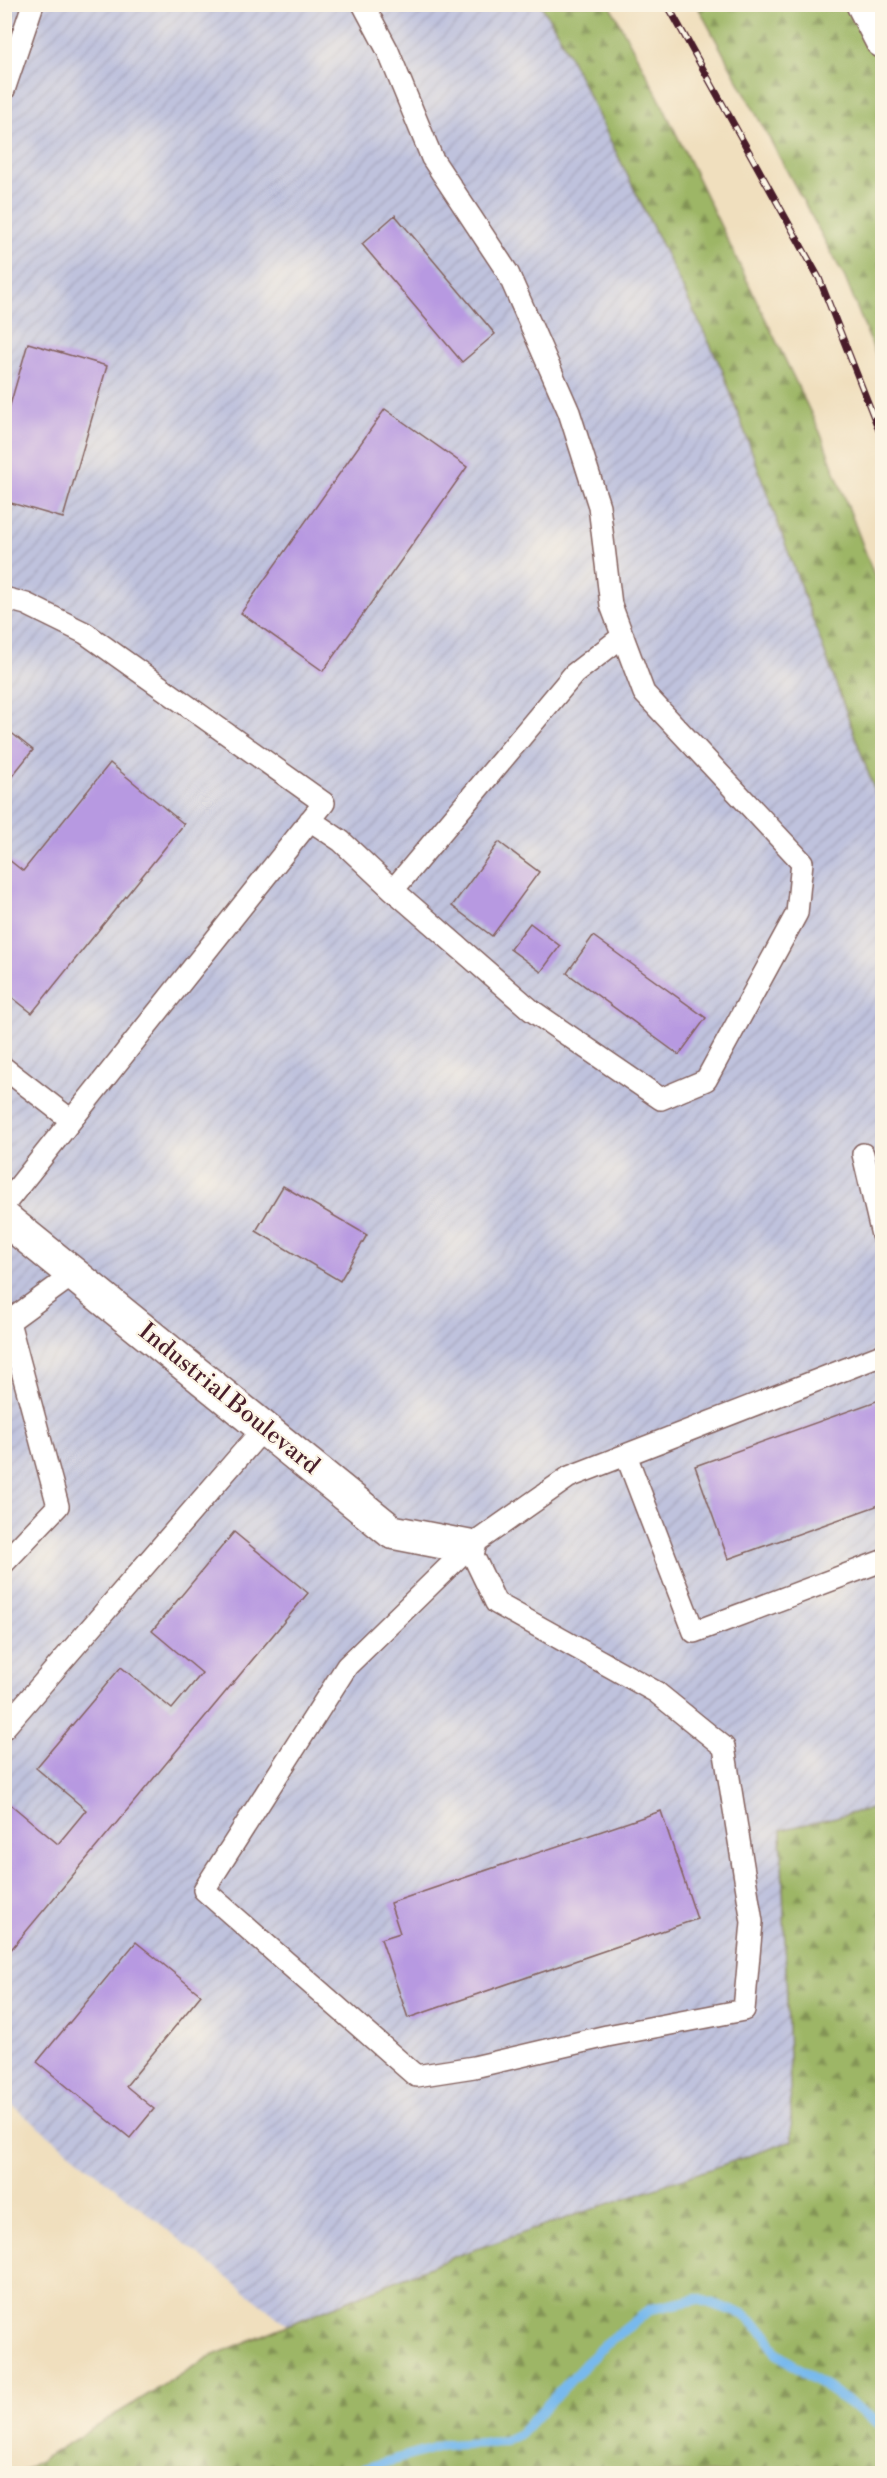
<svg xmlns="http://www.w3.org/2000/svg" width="887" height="2478" font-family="'Libre Bodoni',serif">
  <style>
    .industrial { fill: url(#industrial-furrows) }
    .forest { fill: url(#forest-firs); stroke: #746a48; stroke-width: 1.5 }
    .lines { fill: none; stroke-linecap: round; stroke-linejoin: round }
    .stream { stroke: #78b9ed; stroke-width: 10 }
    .building { fill: #b799e1 }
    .service-casing { stroke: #84625e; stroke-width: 24 }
    .minor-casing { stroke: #84625e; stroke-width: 36 }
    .service { stroke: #fff; stroke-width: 21 }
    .minor { stroke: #fff; stroke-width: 33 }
    .rail-casing { stroke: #4a1f2b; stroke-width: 7 }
    .rail { stroke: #fcf5e5; stroke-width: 4.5; stroke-dasharray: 14; stroke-linecap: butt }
    .labels { text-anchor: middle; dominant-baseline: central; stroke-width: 4.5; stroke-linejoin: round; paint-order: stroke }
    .street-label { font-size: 24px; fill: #4a1f2b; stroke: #fcf5e5 }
  </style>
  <defs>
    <pattern id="industrial-furrows" width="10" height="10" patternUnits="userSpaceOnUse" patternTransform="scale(1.5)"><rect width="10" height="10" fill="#bfc2dd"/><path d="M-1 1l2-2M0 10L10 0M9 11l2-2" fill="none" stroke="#a6a6be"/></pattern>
    <pattern id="forest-firs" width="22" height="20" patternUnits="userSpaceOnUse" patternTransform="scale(1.5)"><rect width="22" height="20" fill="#9db666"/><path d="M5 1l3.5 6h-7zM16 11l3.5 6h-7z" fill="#829354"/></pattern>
  </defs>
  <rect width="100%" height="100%" fill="#fcf5e5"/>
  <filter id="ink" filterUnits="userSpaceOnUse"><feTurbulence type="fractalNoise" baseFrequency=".0167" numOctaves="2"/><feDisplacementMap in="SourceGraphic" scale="12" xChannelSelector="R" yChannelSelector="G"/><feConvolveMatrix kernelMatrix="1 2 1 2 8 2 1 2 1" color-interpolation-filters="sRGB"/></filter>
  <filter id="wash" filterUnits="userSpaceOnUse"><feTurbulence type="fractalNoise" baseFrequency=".008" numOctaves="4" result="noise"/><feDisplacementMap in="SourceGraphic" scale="24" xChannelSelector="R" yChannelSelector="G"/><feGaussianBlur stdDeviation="1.35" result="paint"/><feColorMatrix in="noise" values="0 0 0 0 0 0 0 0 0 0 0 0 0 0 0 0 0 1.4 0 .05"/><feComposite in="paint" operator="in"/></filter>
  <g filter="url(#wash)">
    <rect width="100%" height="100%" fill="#f0dfbe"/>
    <!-- industrial -->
    <path class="industrial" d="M4,5H541L558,33L722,369L882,811V1806L781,1830L792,2141L459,2255L287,2325L5,2100Z"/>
    <!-- forest -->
    <path class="forest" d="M541,5H610L659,98L820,432L882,596V811L722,369L558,33Z
      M697,5H863L882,41V370L845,278Z
      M882,1806V2473H20L209,2357L459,2255L792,2141L781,1830Z"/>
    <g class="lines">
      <!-- stream -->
      <path class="stream" d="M347,2474L444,2445L503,2442L520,2434L599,2350L651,2309L698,2299L743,2314L766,2334L776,2353L882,2425"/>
    </g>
    <g id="blocks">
      <!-- building -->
      <path class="building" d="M395,215L495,334L462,362L362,244Z
        M28,343L107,366L63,518L4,501V426Z
        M385,409L467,467L323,671L241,613Z
        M4,727L33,750L4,786Z
        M110,763L184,824L32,1013L4,991V856L23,871Z
        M499,842L539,872L492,936L452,906Z
        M530,923L560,946L541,972L510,949Z
        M593,936L706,1018L679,1055L567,973Z
        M283,1186L367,1235L340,1281L256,1231Z
        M882,1399V1504L728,1559L695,1466Z
        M234,1532L308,1593L4,1958V1809L9,1803L58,1844L86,1810L36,1768L121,1667L172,1709L202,1673L152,1631Z
        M661,1811L697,1919L408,2018L381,1939L400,1933L390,1903Z
        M136,1942L201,1995L126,2086L154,2109L130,2138L37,2062Z"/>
    </g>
  </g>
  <g filter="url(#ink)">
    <use href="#blocks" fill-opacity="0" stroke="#84625e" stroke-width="1.5"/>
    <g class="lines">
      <defs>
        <path id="service" d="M4,90L33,4
          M4,598L26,604L85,633L324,803L4,1205
          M310,820L341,841L393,890L531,1010L661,1099L706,1080L797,913L802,862L644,693L611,605L599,506L569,412L508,273L432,158L388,51L363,4
          M393,890L574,674L623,636
          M4,1068L71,1120
          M863,1154L882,1235
          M4,1325L74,1274
          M626,1455L694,1632L882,1561
          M469,1547L496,1603L656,1692L724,1747L752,1922L744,2010L607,2036L474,2067L416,2076L204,1890L347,1666Z
          M469,1547L569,1477L882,1355
          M4,1563L58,1506L9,1322
          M4,1728L264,1428"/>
        <path id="minor" d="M863,4L882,41
          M4,1218L392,1532L469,1547"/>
      </defs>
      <!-- service casing -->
      <use href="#service" class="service-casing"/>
      <!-- minor casing -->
      <use href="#minor" class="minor-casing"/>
      <!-- service -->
      <use href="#service" class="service"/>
      <!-- minor -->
      <use href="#minor" class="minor"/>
      <defs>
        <path id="rail" d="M667,4L819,278L882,438"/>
      </defs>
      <!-- rail casing -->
      <use href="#rail" class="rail-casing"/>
      <!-- rail -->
      <use href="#rail" class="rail"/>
    </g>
  </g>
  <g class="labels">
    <!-- street labels -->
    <g class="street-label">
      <text transform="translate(229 1399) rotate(39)">Industrial Boulevard</text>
    </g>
  </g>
  <!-- margin -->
  <rect width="887" height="2478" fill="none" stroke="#fcf5e5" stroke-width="24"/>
</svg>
